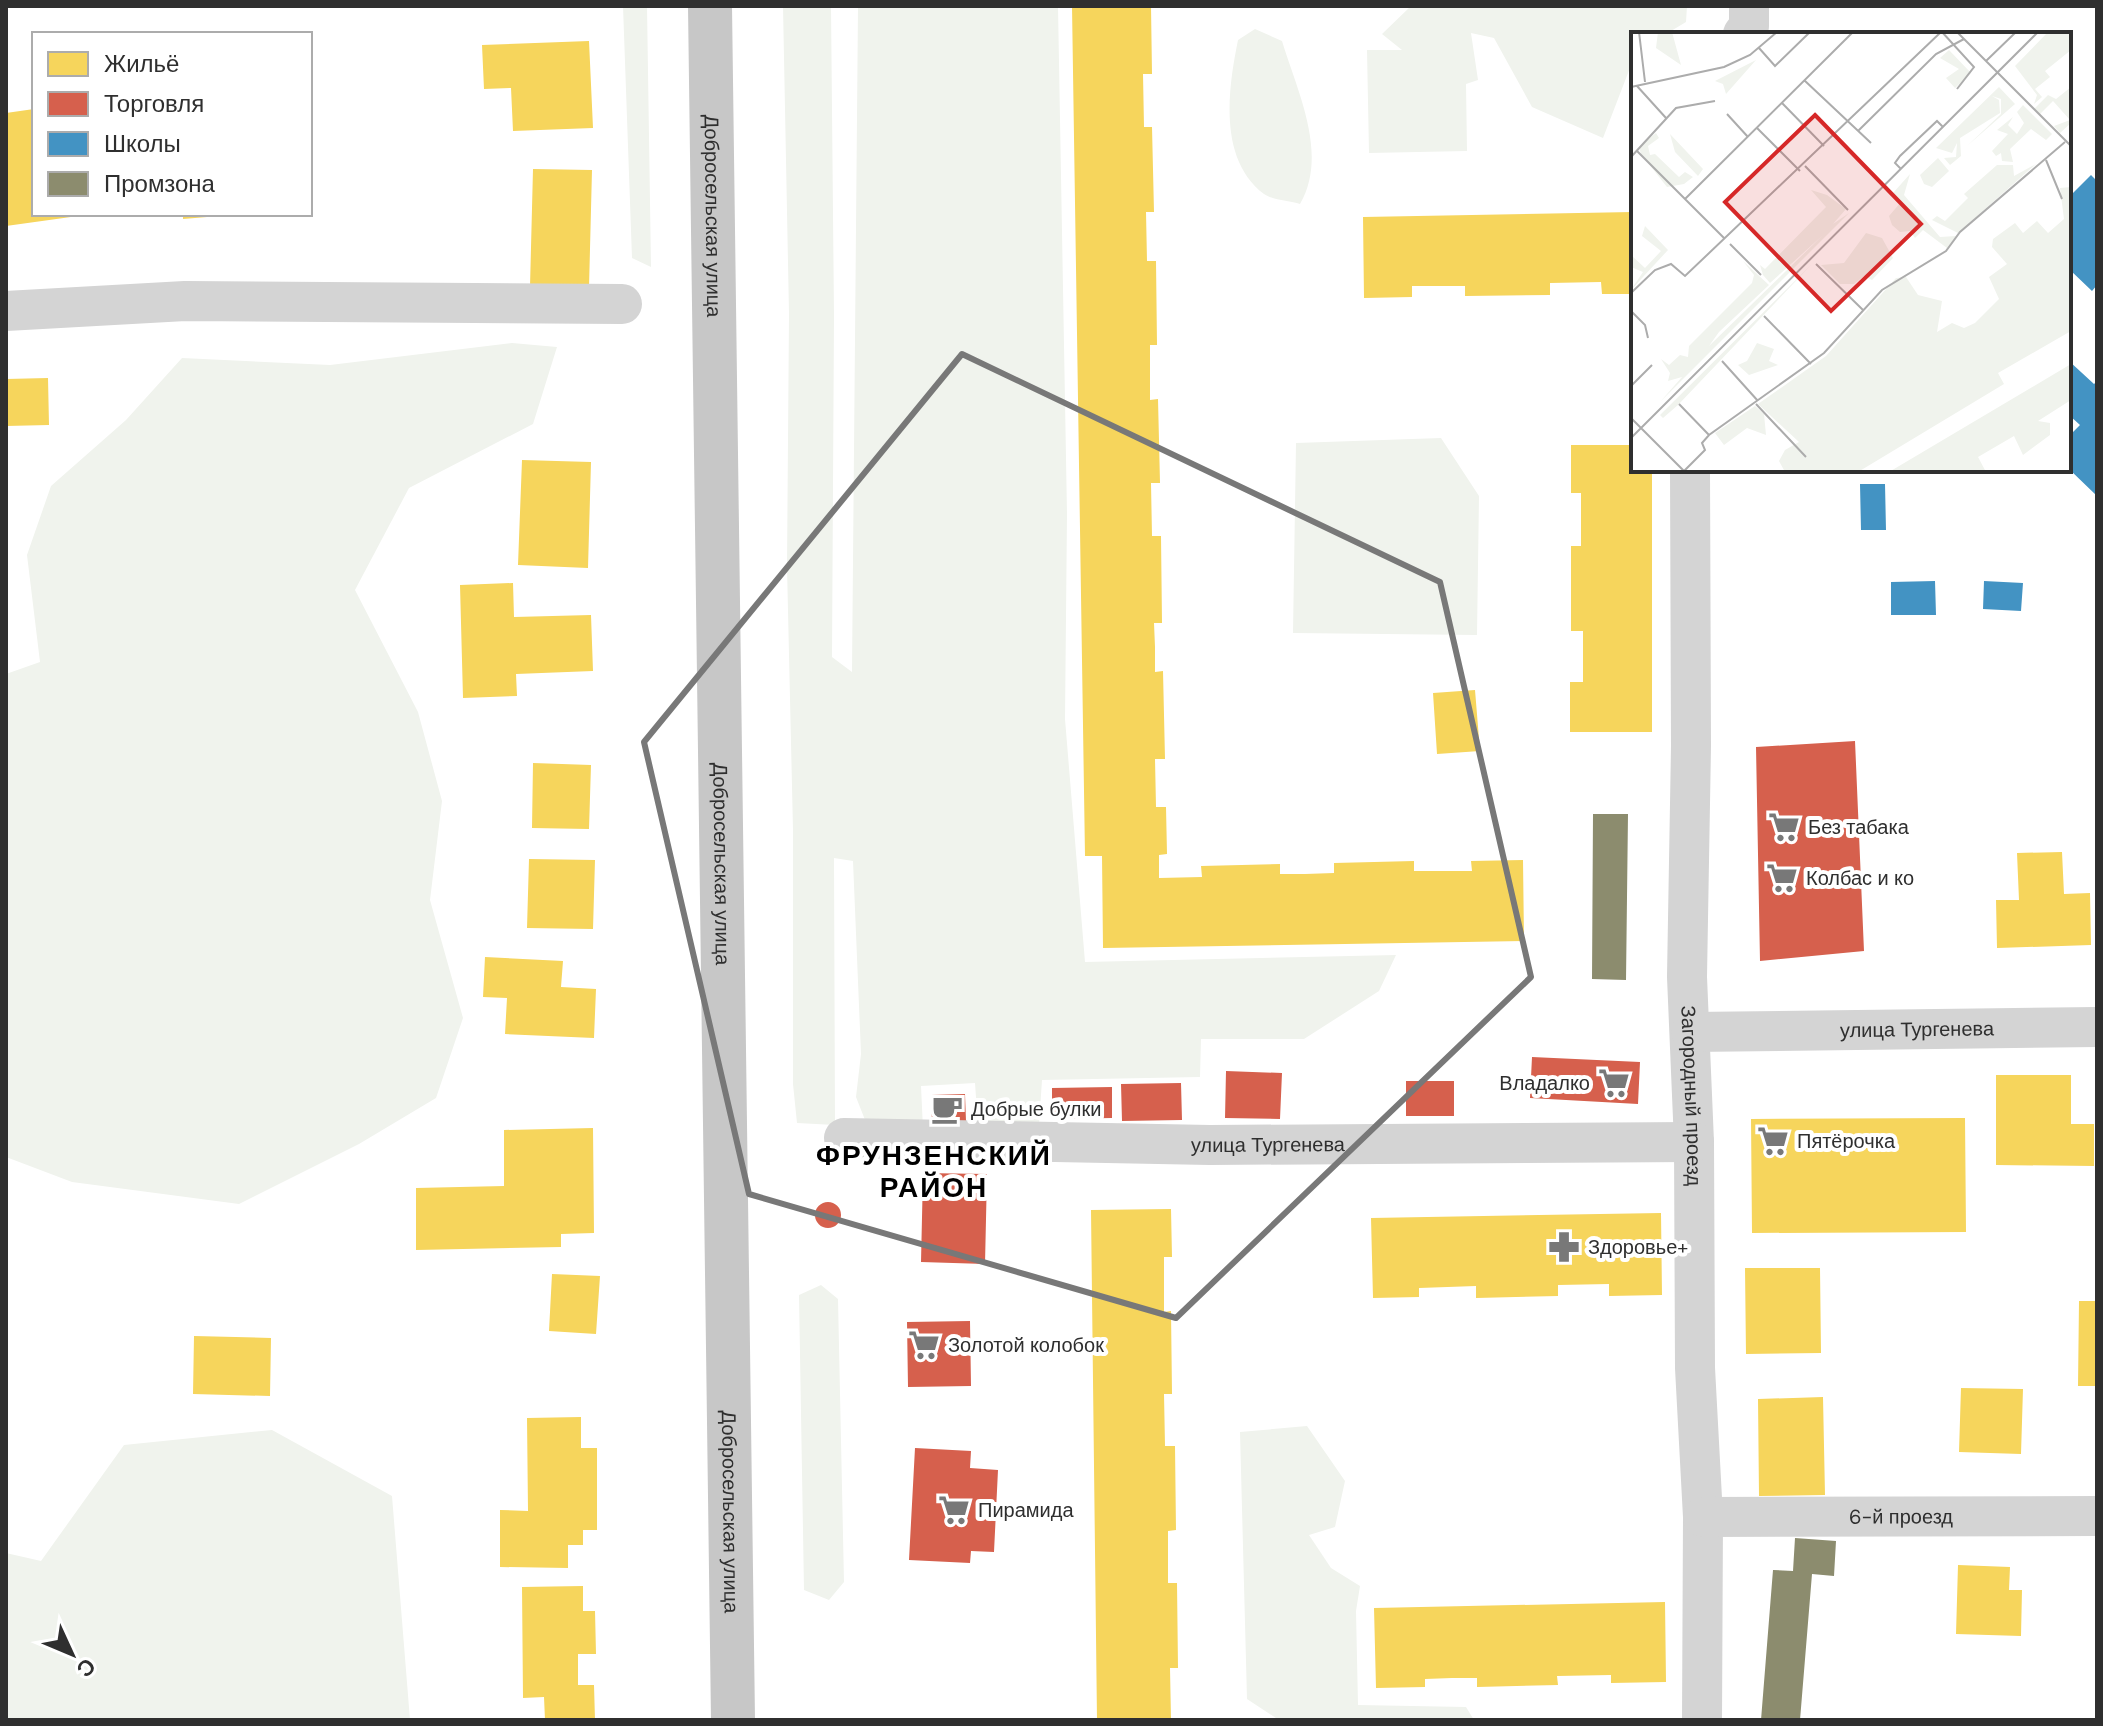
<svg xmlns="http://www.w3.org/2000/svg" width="2103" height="1726" font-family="'DM Sans',sans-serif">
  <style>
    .green { fill: #f0f3ed }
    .homes { fill: #f6d55c }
    .shops { fill: #d6604d }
    .schools { fill: #4393c3 }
    .industry { fill: #8c8c6e }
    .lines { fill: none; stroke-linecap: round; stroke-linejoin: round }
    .street { stroke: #d4d4d4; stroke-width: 40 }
    .primary { stroke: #c7c7c7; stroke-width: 44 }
    .marked { fill: none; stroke: #787878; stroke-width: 6; stroke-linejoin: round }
    .labels { text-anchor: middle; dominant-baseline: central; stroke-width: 8; stroke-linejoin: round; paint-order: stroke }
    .street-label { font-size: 20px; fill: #2f2f2f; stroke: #fff }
    .poi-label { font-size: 20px; fill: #2f2f2f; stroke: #fff; text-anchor: start }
    .district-label { font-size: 28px; font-weight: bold; letter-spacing: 2px; fill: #000; stroke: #fff }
    .inset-road { fill: none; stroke: #acacac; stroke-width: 2 }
    .view { fill: #d62828; fill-opacity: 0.15; stroke: #d62828; stroke-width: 4 }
    .inset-edge { fill: none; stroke: #2f2f2f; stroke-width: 4 }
  </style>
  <rect width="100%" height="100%" fill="#fff"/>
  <!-- green -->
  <path class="green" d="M623,6H647L651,267L632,258Z
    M783,6H831L834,316L832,657L852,672L858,6H1058L1067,514L1065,719L1085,962L1396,955L1379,991L1304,1039H1201L1200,1077L1042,1080L1039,1125L978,1126L975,1083L921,1086L923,1129L867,1125L856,1097L861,1054L853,861L834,858L835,1125L797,1123L793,1084V830L787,567L789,314Z
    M1411,6H1687L1686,22L1666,34H1633V60L1603,138L1532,107L1494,38L1471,33L1478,80L1466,84L1467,151L1369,153L1367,50H1402L1382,34Z
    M1255,29L1282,41C1297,91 1329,154 1300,204C1290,201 1272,200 1264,194C1218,159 1228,89 1238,40Z
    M512,343L557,347L533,424L409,488L355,590L418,712L442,801L430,900L463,1018L436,1098L359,1144L239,1204L72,1182L6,1157V674L40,662L27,555L51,486L126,420L182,358L330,365Z
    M1441,438L1479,496L1477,635L1293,633L1296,443Z
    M821,1285L838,1299L844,1582L829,1600L804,1590L799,1295Z
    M1307,1426L1345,1481L1335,1527L1309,1535L1331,1568L1360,1586L1356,1611L1358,1705L1466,1707L1474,1720H1279L1247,1699L1240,1432Z
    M272,1430L392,1496L410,1720H6V1553L41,1561L124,1445Z"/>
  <!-- homes -->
  <path class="homes" d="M1072,6H1151L1152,74H1143L1144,127H1152L1154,212H1146L1147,261H1156L1157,345H1150V400L1158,399L1160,483H1151L1152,536H1161L1162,623H1154L1155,647V672L1163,671L1165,759H1155L1156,807H1166L1167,854L1159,855V878L1202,877L1201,866L1280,864V874H1305L1334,873V863L1414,861V871H1472L1471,861L1523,860L1524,941L1103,948L1102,856H1085Z
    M589,41L593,128L513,131L511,88L484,89L482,45Z
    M34,109V214L78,216L6,226V113Z
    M533,169L592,170L589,288L530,287Z
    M1633,212V294H1602L1601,282L1550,283V295L1465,296V286H1412V297L1364,298L1363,217Z
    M183,214H219V216L183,219Z
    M48,378L49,425L6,426V379Z
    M1571,445H1633V470H1652V732H1570V682H1583V631H1571V546H1581V493H1571Z
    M522,460L591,462L588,568L518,565Z
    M513,583L514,617L591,615L593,671L516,674L517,696L463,698L460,585Z
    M1475,690L1480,751L1437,754L1433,693Z
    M533,763L591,765L589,829L532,828Z
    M2062,852L2064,894L2090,893L2091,945L1997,948L1996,900H2019L2017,853Z
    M529,859L595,860L593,929L527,928Z
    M485,957L563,961L561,987L596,989L594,1038L505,1034L507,998L483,997Z
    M1996,1075H2071V1124H2094V1166L1996,1165Z
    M1965,1118L1966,1232L1752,1233L1751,1119Z
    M593,1128L594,1233L561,1234V1247L416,1250V1188L504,1186V1130Z
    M1171,1209L1172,1257H1164V1312L1171,1311L1172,1394H1164L1165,1446H1175L1176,1530L1168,1531V1583H1177L1178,1668H1170L1171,1720H1097L1091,1210Z
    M1661,1213L1662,1295L1609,1296V1284L1558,1285V1296L1476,1298V1286L1419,1288V1297L1373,1298L1371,1218Z
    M1745,1268H1820L1821,1353L1746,1354Z
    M552,1274L600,1276L596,1334L549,1331Z
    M2079,1301H2097V1386H2078Z
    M194,1336L271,1338L270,1396L193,1394Z
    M1961,1388L2023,1389L2021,1454L1959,1452Z
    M1823,1397L1825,1495L1759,1496L1758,1399Z
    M581,1417V1448H597V1530H583V1545H568V1568L500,1567V1510L528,1511L527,1418Z
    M1958,1565L2010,1567L2009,1590H2022L2021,1636L1956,1634Z
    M583,1586V1611H595L596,1654H578V1685H594L595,1720H545L544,1697L523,1698L522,1587Z
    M1665,1602L1666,1682L1611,1683V1675L1557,1676L1558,1685L1477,1687V1678H1452L1425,1679V1687L1376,1688L1374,1608Z"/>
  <!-- shops -->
  <path class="shops" d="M1855,741L1864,951L1760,961L1756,747Z
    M1532,1057L1640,1062L1638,1104L1530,1098Z
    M1226,1071L1282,1073L1280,1119L1225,1118Z
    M1406,1081H1454V1116H1406Z
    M1181,1083L1182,1120L1122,1121L1121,1084Z
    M1112,1087V1118L1052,1119V1088Z
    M965,1094L966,1121L932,1123L931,1095Z
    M923,1173L987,1174L985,1264L921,1262Z
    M815 1215a13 13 0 1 1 26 0a13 13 0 1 1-26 0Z
    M970,1321L971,1386L908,1387L907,1322Z
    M915,1448L971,1451L970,1468L998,1470L994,1552L971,1551L970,1563L909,1560Z"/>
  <!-- schools -->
  <path class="schools" d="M2091,175L2097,181V285L2092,291L2069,269V197Z
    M2069,361L2094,384L2097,381V496L2069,469V436L2080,425L2069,415Z
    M1860,484H1885L1886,530H1861Z
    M1935,581L1936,615H1891V582Z
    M1984,581L2023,583L2021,611L1983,609Z"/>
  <!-- industry -->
  <path class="industry" d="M1593,814H1628L1626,980L1592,979Z
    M1795,1538L1836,1541L1834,1576L1812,1574L1800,1720H1761L1773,1570L1793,1571Z"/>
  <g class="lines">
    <!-- street -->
    <g class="street">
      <path d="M1743,34L1749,26V6"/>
      <path d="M6,311L185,301L622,304"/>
      <path id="s1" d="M1690,470L1691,746L1687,977L1694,1142L1695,1368L1703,1517L1702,1720"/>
      <path id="s2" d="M1691,1032L2097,1027"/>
      <path id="s3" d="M844,1138L1210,1145L1694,1142"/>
      <path id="s4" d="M1703,1517L2097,1516"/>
    </g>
    <!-- primary -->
    <path class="primary" id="s5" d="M710,6L733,1720"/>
  </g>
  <!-- marked area -->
  <path class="marked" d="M962,354L1440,582L1531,977L1176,1318L749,1194L644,742Z"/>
  <!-- icons -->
  <defs>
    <symbol id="supermarket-bare" viewBox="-9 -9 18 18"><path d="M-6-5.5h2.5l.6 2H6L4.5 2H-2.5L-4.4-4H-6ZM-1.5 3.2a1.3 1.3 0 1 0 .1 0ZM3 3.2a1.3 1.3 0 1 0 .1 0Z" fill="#787878" stroke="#fff" stroke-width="2.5" paint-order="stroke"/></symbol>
    <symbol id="cafe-bare" viewBox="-9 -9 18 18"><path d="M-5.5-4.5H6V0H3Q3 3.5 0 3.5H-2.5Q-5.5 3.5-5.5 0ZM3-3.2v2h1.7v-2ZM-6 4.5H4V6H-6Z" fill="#787878" stroke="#fff" stroke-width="2.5" paint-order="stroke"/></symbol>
    <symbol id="pharmacy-bare" viewBox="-9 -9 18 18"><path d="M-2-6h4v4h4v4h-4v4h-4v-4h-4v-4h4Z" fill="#787878" stroke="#fff" stroke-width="2.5" paint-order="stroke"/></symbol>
  </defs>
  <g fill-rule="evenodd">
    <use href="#supermarket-bare" x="1762" y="805" width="44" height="44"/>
    <use href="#supermarket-bare" x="1760" y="856" width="44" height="44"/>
    <use href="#supermarket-bare" x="1592" y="1061" width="44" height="44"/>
    <use href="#cafe-bare" x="925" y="1087" width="44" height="44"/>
    <use href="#supermarket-bare" x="1751" y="1119" width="44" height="44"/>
    <use href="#pharmacy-bare" x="1542" y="1225" width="44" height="44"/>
    <use href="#supermarket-bare" x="902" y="1323" width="44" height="44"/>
    <use href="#supermarket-bare" x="932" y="1488" width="44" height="44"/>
  </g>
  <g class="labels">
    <!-- street labels -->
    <g class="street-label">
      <text stroke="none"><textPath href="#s5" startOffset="210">Добросельская улица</textPath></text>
      <text stroke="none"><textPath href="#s5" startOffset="858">Добросельская улица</textPath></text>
      <text stroke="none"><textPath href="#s2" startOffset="226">улица Тургенева</textPath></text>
      <text stroke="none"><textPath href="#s1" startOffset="626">Загородный проезд</textPath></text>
      <text stroke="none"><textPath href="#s3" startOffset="424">улица Тургенева</textPath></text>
      <text stroke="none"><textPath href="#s5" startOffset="1506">Добросельская улица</textPath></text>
      <text stroke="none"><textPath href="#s4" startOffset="198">6-й проезд</textPath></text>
    </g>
    <!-- poi labels -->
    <g class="poi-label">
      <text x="1808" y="827">Без табака</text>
      <text x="1806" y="878">Колбас и ко</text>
      <text x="1590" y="1083" text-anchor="end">Владалко</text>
      <text x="971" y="1109">Добрые булки</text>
      <text x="1797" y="1141">Пятёрочка</text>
      <text x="1588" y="1247">Здоровье+</text>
      <text x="948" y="1345">Золотой колобок</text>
      <text x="978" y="1510">Пирамида</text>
    </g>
    <!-- district labels -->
    <g class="district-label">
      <text x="934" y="1155">ФРУНЗЕНСКИЙ<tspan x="934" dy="32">РАЙОН</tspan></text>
    </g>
  </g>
  <!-- overview -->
  <g transform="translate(1631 32)">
    <rect width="440" height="440" fill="#fff"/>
    <path d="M27,0H41L50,33L25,16ZM417,0H440V18L414,39L419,45L404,57L411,65L403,72L406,63L384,34ZM318,18L340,41L324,56L315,46L328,37L309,26ZM125,28L95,62L92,52L84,49ZM368,55L384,72L336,114L370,82V67L361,64L368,68L369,81L329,106L330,124L319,133L313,126L325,125L326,111L321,121L305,116ZM440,55V91L429,101L423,94L439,88L422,69L409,82L403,77L417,63L425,67ZM392,73L421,102L415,108L400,97L379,117L382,130L371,129L370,121L365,124L361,119L377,102L366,98L382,85L377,93L386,102L393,91L386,80ZM25,101L28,106L17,114L19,123L24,122L48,145L54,140L62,145L53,152L36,155L10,122L8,115ZM39,102L72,137L67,144L44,120ZM307,126L318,139L301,155L293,152L289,143ZM405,132L327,201L301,188L306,184L314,189L337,166L333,162L366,133H382L383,144ZM279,142L273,163L309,205L325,204L316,216L292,198L284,206L279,199L269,200L261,193L258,184L270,170L262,161ZM440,155V299L367,341L373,352L227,440H154L148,429L154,418L168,410L127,372L195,324L265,246L275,245L287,263L311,269L306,300L321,291L333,296L344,291L368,267L358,245L376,232L361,215L362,207L384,191L392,201L406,189L417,201L433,187L429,156ZM180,158L196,163L215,177L202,192L218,181L29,370L51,345L37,349L39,341L30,327L38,333L49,323L57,325L58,314L121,251L123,243L112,229L138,253L88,300L78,314L192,203L139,251L132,243L129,233L134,237L195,175ZM14,194L37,218L0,258L12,240L0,235V223L14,236L30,219L11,204ZM235,201L251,206L262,226L241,248L233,244L223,252H209L190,233L213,231ZM181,232L47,373L32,386L29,383ZM126,311L143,317L138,329L147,333L118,343L107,333L116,329ZM440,332V368L407,389L419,391V403L392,423L383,404L347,425L355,440H258ZM124,374L133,382L135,403L116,396L93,413L84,401Z" fill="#f0f3ed"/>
    <path class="inset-road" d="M8,0L14,50M311,0L343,35L326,57M326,0L367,41M128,16L144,34L179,0M355,29L385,0M367,41L440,114M173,48L240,111M6,54L35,86M0,55L93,35L119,23L146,0M151,71L193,114M96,82L117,105M126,96L169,139M227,99L305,22L333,7M6,119L93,206M0,125L45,76L84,69M415,128L431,167M174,134L217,178M270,137L264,131L269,124L306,89L312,95M54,167L222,0M99,212L130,243M185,232L232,278M0,261L24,238L40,232L54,244L310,0M0,279L14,293L17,306M133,284L180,332M91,329L127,369M0,354L21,333M48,372L78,403M125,372L175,425M0,386L53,439L74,418L71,411L78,403L193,321L251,258L315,219L329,200L434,110M0,406L407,0"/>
    <path class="view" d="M184,83L290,192L200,279L94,170Z"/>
    <rect width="440" height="440" class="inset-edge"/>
  </g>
  <!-- border -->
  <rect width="2103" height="1726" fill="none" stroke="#2f2f2f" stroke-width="16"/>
  <!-- legend -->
  <rect x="32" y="32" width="280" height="184" fill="#ffffff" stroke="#acacac" stroke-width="2"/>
  <rect x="48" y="52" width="40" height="24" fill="#f6d55c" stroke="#acacac" stroke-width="2"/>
  <text x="104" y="72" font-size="24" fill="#2f2f2f">Жильё</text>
  <rect x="48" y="92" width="40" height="24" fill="#d6604d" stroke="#acacac" stroke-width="2"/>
  <text x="104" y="112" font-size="24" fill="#2f2f2f">Торговля</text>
  <rect x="48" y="132" width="40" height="24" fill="#4393c3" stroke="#acacac" stroke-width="2"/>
  <text x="104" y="152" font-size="24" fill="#2f2f2f">Школы</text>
  <rect x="48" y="172" width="40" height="24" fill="#8c8c6e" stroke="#acacac" stroke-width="2"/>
  <text x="104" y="192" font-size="24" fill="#2f2f2f">Промзона</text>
  <!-- north arrow -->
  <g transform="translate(72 1654) rotate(134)" stroke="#ffffff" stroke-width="6" paint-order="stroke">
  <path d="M0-6L14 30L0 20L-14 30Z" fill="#2f2f2f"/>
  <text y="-12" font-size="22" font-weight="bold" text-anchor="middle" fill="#2f2f2f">С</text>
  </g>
</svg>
